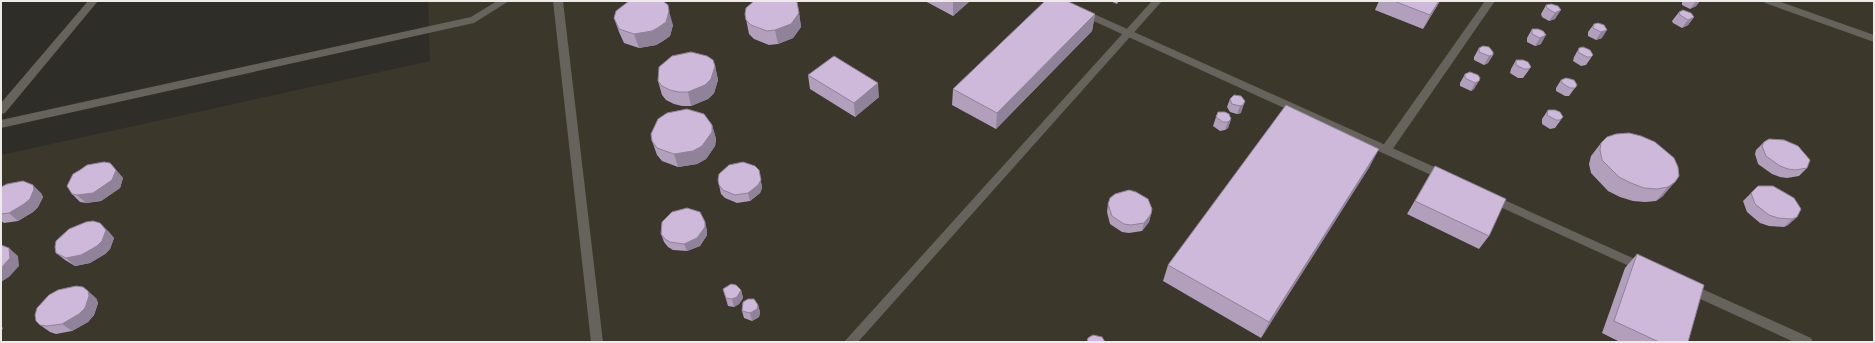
<svg xmlns="http://www.w3.org/2000/svg" width="1875" height="343" font-family="'Public Sans',sans-serif">
  <style>
    .built { fill: #3b372b }
    .lines { fill: none; stroke-linecap: round; stroke-linejoin: round }
    .service { fill: #66635c; fill-rule: evenodd }
    .minor { fill: #66635c; fill-rule: evenodd }
    .tertiary { fill: #66635c; fill-rule: evenodd }
    .wall { fill: #b19fbc }
    .shaded-wall { fill: #908299 }
    .building { fill: #ceb9db; stroke: #908299 }
  </style>
  <rect width="100%" height="100%" fill="#2f2d27"/>
  <!-- built -->
  <path class="built" d="M428,1H1874V342H1V155L430,61Z"/>
  <g class="lines">
    <!-- service -->
    <path class="service" d="M1152,1H1162L858,342H844Z
      M1485,1H1495L1390,153H1382L1381,150L1382,147Z
      M1763,1H1778L1874,35V42L1765,3Z"/>
    <!-- minor -->
    <path class="minor" d="M88,1H98L5,113L1,114V103Z
      M1052,1H1065L1450,174L1452,177L1450,180H1442L1054,3Z
      M1491,194L1648,265L1650,268L1648,271L1644,273L1640,271L1487,201L1485,198L1487,195Z
      M1689,283L1811,338L1813,342H1794L1685,292L1683,288L1685,284Z"/>
    <!-- tertiary -->
    <path class="tertiary" d="M497,1H509L474,23L1,128V120L471,17Z
      M553,1H563L603,342H591Z"/>
  </g>
  <!-- wall -->
  <path class="wall" d="M925,1H970L953,16Z
    M1110,1H1119L1117,4Z
    M1379,1H1440L1423,29L1375,10Z
    M1682,1H1700L1696,6L1690,9L1682,5Z
    M1546,5L1558,6L1555,19L1549,21L1542,17L1541,14Z
    M1679,12L1694,17L1688,25L1682,28L1673,23L1672,21Z
    M799,13L801,27L793,38L778,44L769,45L754,39L749,34L745,14Z
    M1095,14L1092,31L996,129L952,105L953,89Z
    M614,18L673,25L670,36L663,41L656,45L639,48L624,43L619,32Z
    M1594,24L1604,25L1602,38L1596,40L1588,36V32Z
    M1532,29H1538L1541,44L1535,46L1527,42V38Z
    M1479,48L1493,55L1488,63L1484,65L1474,60V57Z
    M1579,48L1593,55L1586,65L1581,66L1573,61L1574,57Z
    M1516,60L1531,67L1523,78H1518L1510,73L1511,69Z
    M715,66L718,80L714,93L708,99L691,106H682L674,104L666,100L662,95L658,81Z
    M1465,74L1478,75L1474,89L1471,91L1460,86V83Z
    M808,75L879,97L855,117L810,89Z
    M1561,80L1577,85L1569,96H1565L1556,91V88Z
    M1241,96V113L1237,114L1230,112L1227,107L1230,99Z
    M1548,110L1563,117L1555,128L1550,129L1542,124V119Z
    M1216,117L1231,119L1228,128L1225,130L1220,131L1213,126Z
    M712,125L716,139L715,146L706,159L697,164L678,167L662,161L657,155L652,141Z
    M1764,142L1807,168L1799,176L1787,178L1780,177L1772,174L1758,164L1755,154L1756,150Z
    M1601,143L1678,167L1663,196L1656,201L1645,202L1633,201L1620,197L1608,191L1591,173L1589,164L1591,156Z
    M110,163L123,178L120,188L101,201L86,203L80,202L72,194Z
    M1370,166L1261,338L1163,281L1168,265Z
    M1435,166L1489,236L1479,249L1407,214Z
    M759,170L762,188L760,193L750,201L737,203L725,198L721,194L719,185Z
    M1758,186L1797,217L1788,225L1784,227L1769,226L1760,223L1747,212L1743,201Z
    M1,187L41,193L43,197L38,207L33,212L18,221L4,223L1,221Z
    M1108,204L1151,214L1149,222L1142,231L1129,233L1122,232L1110,224L1107,212Z
    M707,230V235L700,246L687,251L673,250L668,247L664,242L661,234Z
    M108,231L114,238L110,249L105,254L90,263L75,266L65,260L56,253Z
    M1637,254L1688,342H1620L1602,333L1625,268Z
    M723,289L741,290L743,298L739,304L734,307L728,306Z
    M96,298L98,303L94,315L88,322L72,331L56,334L50,332L40,325Z
    M758,305L760,312L759,317L752,321L744,318L742,311Z"/>
  <!-- shaded-wall -->
  <path class="shaded-wall" d="M954,1H970L953,16V2Z
    M1439,1H1440L1423,29L1430,15Z
    M1696,1H1700L1696,6L1690,9Z
    M1561,10L1555,19L1549,21L1555,13Z
    M669,11L673,25L670,36L663,41L656,45L639,48L634,34Z
    M799,13L801,27L793,38L778,44L775,30Z
    M1095,14L1092,31L996,129L997,113Z
    M1694,17L1688,25L1682,28L1688,20Z
    M1607,30L1602,38L1596,40L1601,32Z
    M1546,35L1541,44L1535,46L1540,38Z
    M1493,55L1488,63L1484,65L1489,56Z
    M715,66L718,80L714,93L708,99L691,106L688,92Z
    M1479,81L1474,89L1471,91L1475,83Z
    M878,83L879,97L855,117L854,103Z
    M1245,101L1241,113L1237,114L1240,106Z
    M1231,119L1228,128L1225,130L1228,122Z
    M712,125L716,139L715,146L706,159L697,164L678,167L674,154Z
    M1379,149L1370,166L1261,338L1269,322Z
    M110,163L123,178L120,188L101,201L86,203L77,195Z
    M759,170L762,188L760,193L750,201L748,193Z
    M1675,182L1663,196L1656,201L1668,187Z
    M33,185L41,193L43,197L38,207L33,212L18,221L9,213Z
    M1151,214L1149,222L1142,231L1144,223Z
    M1797,217L1788,225L1784,227L1792,219Z
    M705,222L707,230V235L700,246L687,251L684,244Z
    M100,223L108,231L114,238L110,249L105,254L90,263L75,266L66,258Z
    M9,248L18,256L19,266L9,277L1,282V268Z
    M741,290L743,298L739,304L734,307L732,299Z
    M88,291L96,298L98,303L94,315L88,322L72,331L62,324Z
    M758,305L760,312L759,317L752,321L750,313Z
    M1,326L3,328L1,332Z"/>
  <!-- building -->
  <path class="building" d="M629,1H663L668,5L669,11L666,22L659,27L652,31L634,34L619,29L614,18L616,11Z
    M754,1H795L797,2L799,13L791,24L775,30L767,31L751,25L746,20L745,14L746,8Z
    M1045,1H1067L1095,14L997,113L953,89Z
    M1394,1H1439L1430,15Z
    M1551,4L1558,6L1561,10L1555,13L1547,8L1546,5Z
    M1683,10L1691,13L1694,17L1688,20L1680,15L1679,12Z
    M1598,23L1604,25L1607,30L1601,32L1593,28L1594,24Z
    M1532,29H1538L1543,31L1546,35L1540,38L1532,34Z
    M1483,46L1489,47L1493,52V55L1489,56L1479,52V48Z
    M1583,47L1590,50L1593,55L1591,57H1587L1578,52L1579,48Z
    M691,52L707,56L713,60L715,66L711,79L705,85L688,92H679L670,90L662,86L658,81L659,67L672,56Z
    M834,56L878,83L854,103L808,75Z
    M1516,60H1523L1528,62L1531,67L1528,69H1524L1516,65Z
    M1470,72L1478,75L1480,78L1479,81L1475,83L1465,78V74Z
    M1566,78L1574,80L1577,85L1575,88H1570L1562,83L1561,80Z
    M1234,95L1241,96L1245,101L1243,105L1240,106L1232,104L1230,99Z
    M1286,105L1379,149L1269,322L1168,265Z
    M687,109L704,114L712,125V132L702,146L693,151L674,154L657,148L652,141L651,134L658,119L667,113Z
    M1548,110H1555L1560,112L1563,117L1560,120H1556L1547,115Z
    M1218,112H1225L1229,114L1231,119L1228,122H1223L1216,117Z
    M1629,133L1641,136L1655,142L1674,158L1678,167L1679,176L1675,182L1668,187L1657,189L1644,188L1631,183L1619,177L1602,160L1600,150L1601,143L1607,137L1616,134Z
    M1769,139L1784,140L1798,146L1810,160L1807,168L1795,170L1788,169L1780,166L1766,156L1762,146L1764,142Z
    M104,162L110,163L116,170L112,180L93,193L77,195L72,194L67,186L73,174L80,170L87,165Z
    M743,162L755,166L759,170L761,180L758,185L748,193L735,195L723,190L719,185L718,180L719,174L729,165Z
    M1435,166L1506,199L1489,236L1415,201Z
    M23,181L33,185L34,189L30,199L24,204L9,213L1,214V187L7,184Z
    M1758,186H1773L1794,198L1801,209L1797,217L1792,219L1778,218L1769,215L1755,204L1751,193Z
    M1129,190L1136,192L1148,199L1152,209L1151,214L1144,223L1131,225L1124,224L1112,216L1108,204L1110,198L1115,194Z
    M687,208L700,212L705,222V227L697,238L684,244L670,242L665,239L661,234L662,222L672,212Z
    M93,221L100,223L106,230L102,241L97,246L81,255L66,258L56,253L55,247L56,241L69,229L86,222Z
    M1,245L9,248L10,258L1,268Z
    M1637,254L1704,285L1688,342H1659L1614,321Z
    M731,284L736,285L741,290L737,297L732,299L726,298L723,289Z
    M76,286L83,287L88,291L89,296L85,308L79,314L62,324L47,326L40,325L36,321L35,315L37,308L49,295L58,290Z
    M748,299H754L758,305L757,309L750,313L742,311L743,302Z
    M1093,335L1102,337L1105,342H1087L1088,338Z"/>
  <!-- border -->
  <rect width="1875" height="343" fill="none" stroke="#edebe7" stroke-width="4"/>
</svg>
